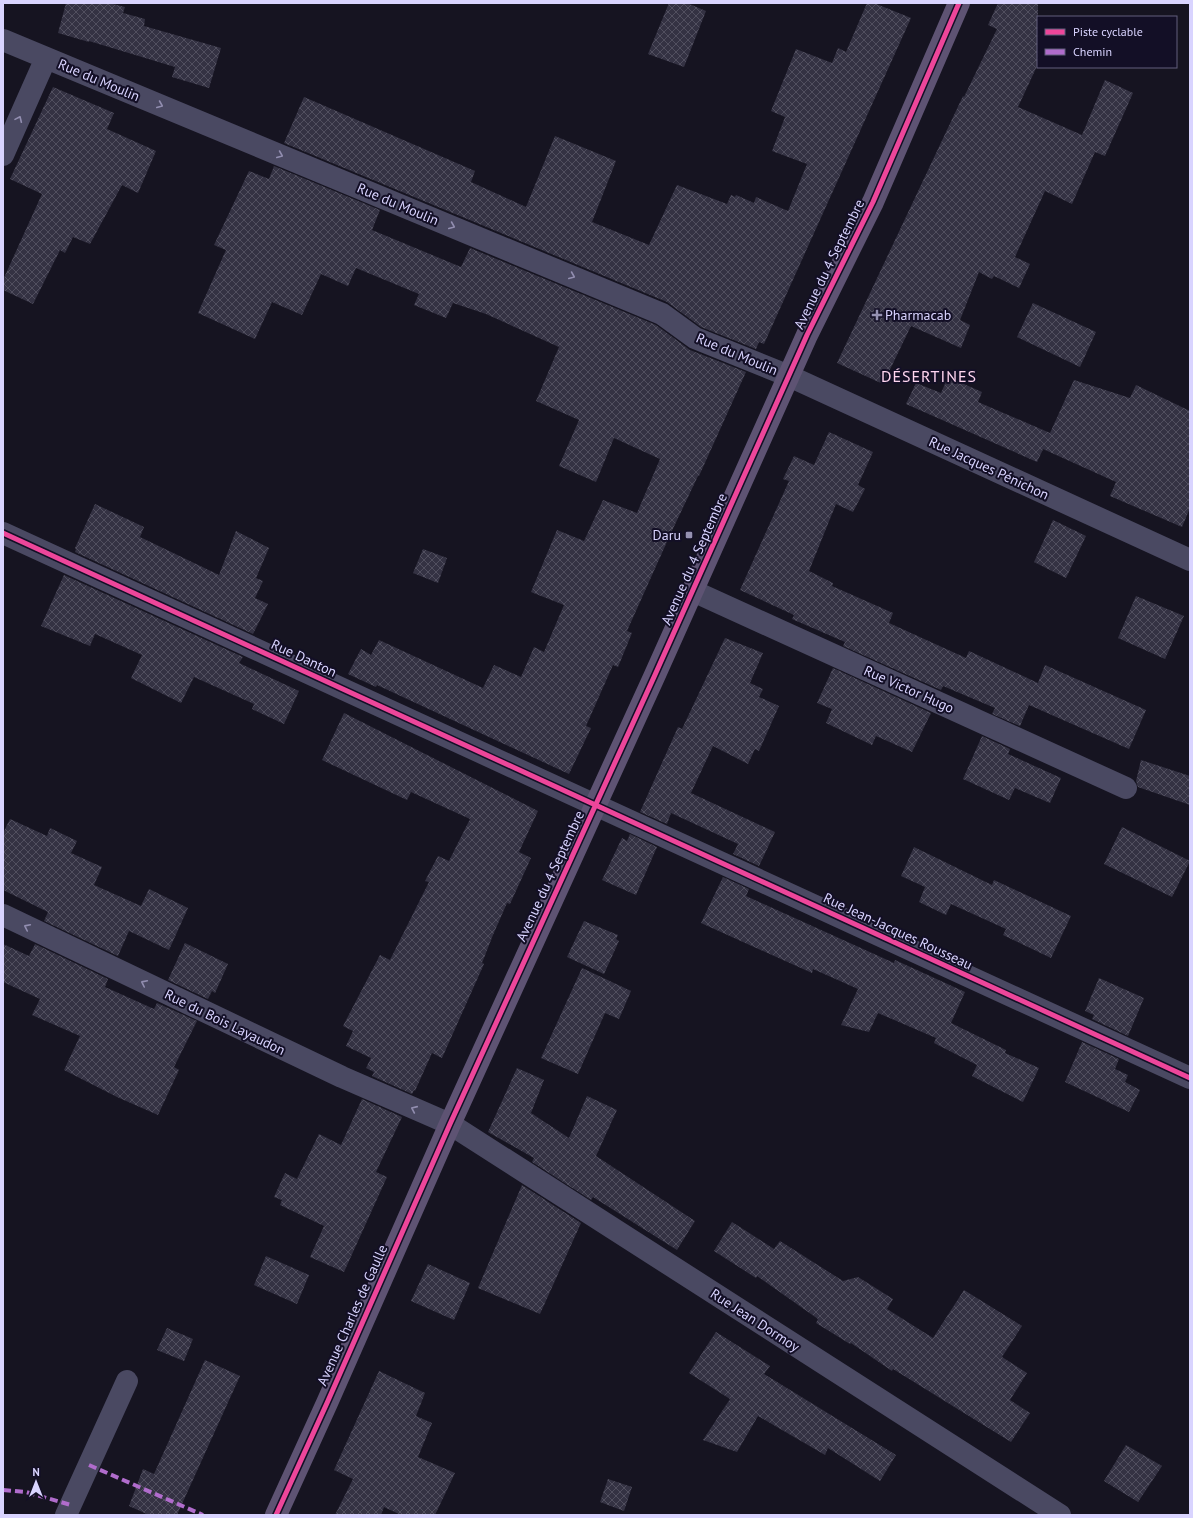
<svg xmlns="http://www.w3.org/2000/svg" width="1193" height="1518" font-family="'PT Sans',sans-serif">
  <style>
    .building { fill: url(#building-cross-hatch) }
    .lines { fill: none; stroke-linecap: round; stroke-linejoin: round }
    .minor { stroke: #4a4962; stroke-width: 22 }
    .major { stroke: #5e5373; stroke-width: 22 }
    .quiet { stroke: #b06ccc; stroke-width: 4; stroke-dasharray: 8 4; stroke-linecap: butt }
    .cycleway-casing { stroke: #130f26; stroke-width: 8 }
    .cycleway { stroke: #ed469a; stroke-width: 5 }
    .oneway { stroke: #928eb0 }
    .poi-dot { fill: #9591b1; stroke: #130f26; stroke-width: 1.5 }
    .labels { text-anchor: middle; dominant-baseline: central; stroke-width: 4; stroke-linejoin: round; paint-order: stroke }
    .street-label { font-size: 14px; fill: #d9d4ff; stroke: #130f26 }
    .poi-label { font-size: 14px; fill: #d9d4ff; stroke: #130f26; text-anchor: start }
    .quarter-label { font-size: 16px; letter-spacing: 1px; fill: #ffd6f0; stroke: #130f26 }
  </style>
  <defs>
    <pattern id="building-cross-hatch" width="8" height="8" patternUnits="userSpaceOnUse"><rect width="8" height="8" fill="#343243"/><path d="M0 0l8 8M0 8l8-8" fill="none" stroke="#514f5f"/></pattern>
  </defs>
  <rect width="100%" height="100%" fill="#161421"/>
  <!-- building -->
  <path class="building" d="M66,3H109L125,7L123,13L145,19L144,26L221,48L209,88L172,77L175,67L89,41V42L58,33Z
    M669,3H687L706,11L684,67L648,54Z
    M867,3H874L911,18L764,344L759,342L756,349L701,327L667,302L284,143L304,97L475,171L471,182L526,207L555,136L616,161L592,222L649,245L677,185L727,204L731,195L735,197L736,195L754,203L756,197L788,211L807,164L772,151L785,117L771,111L796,49L832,63L838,48L846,52Z
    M998,3H1038V64L1018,107L1082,135L1105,80L1133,93L1105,156L1095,152L1072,204L1045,191L1015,257L1030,264L1019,288L994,276L992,279L979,272L960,320L970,325L961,348L911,326L883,384L837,363L963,96L964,97L997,29L988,25Z
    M53,87L114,113L107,129L156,151L138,193L122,185L90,244L73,237L65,253L60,250L33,304L3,290V280L42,194L10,179Z
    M274,166L380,210L372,230L461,267L470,248L656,325L690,350L746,372L699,476H698L670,535L627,631L632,633L618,667L613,665L586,726L591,728L569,774L377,685L376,687L348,674L361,649L371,655L379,640L483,688L494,665L521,677L534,647L544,652L564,605L531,592L557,530L584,541L603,500L637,513L660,459L614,438L596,482L559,466L579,420L536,401L559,347L486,314L453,303L446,318L414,305L419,294L356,268L348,286L321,274L302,315L272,302L255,339L198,313L226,250L214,245L249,171L269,179Z
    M1033,303L1096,332L1080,367L1017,337Z
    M948,377L982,392L978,402L1050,433L1074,380L1130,398L1136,385L1190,411V508L1182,527L1110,496L1116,482L1043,449L1047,441L1037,462L906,404L916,383L941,393Z
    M829,432L873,452L858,485L865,489L853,512L836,504L809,571L833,583L832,586L893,613L889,623L966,658L969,651L1038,683L1045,665L1146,710L1129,749L1029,705L1020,726L992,714L995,708L943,686L941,690L843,646L845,642L792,619L794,615L740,590L789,481L783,479L794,456L814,465Z
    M95,504L144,527L140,537L219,575L236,531L269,548L256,578L263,581L255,598L268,604L253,634L75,552L76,549L75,548Z
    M1053,520L1086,536L1066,578L1034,562Z
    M423,549L447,558L438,583L413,573Z
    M64,575L243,657L239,663L299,691L284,724L252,709L254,704L194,677L181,703L131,678L142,655L95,634L90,646L41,626Z
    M1136,596L1184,616L1165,659L1118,638Z
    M725,638L763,653L750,683L763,689L759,697L779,706L759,751L755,749L748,764L713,746L691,793L775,832L759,866L733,854L738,844L671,813L667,824L640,812L678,727L682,729Z
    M833,668L931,713L912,752L876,736L872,745L826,723L832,709L817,703Z
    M344,713L538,811L519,852L531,858L510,904L507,903L493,935L482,963L484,964L442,1058L432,1053L415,1091L414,1090L412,1094L372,1076L374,1072L366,1068L371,1058L346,1046L353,1031L343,1026L380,955L390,960L429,882L425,881L438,856L449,861L470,819L411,792L407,800L322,760Z
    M982,736L1010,749L1008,754L1061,778L1050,803L1015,788L1009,800L963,779Z
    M1141,760L1190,776V805L1138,787L1136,781Z
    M10,819L47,836L50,828L77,841L71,853L102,867L94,885L141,906L149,889L188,908L169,950L129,931L118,956L44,921L48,912L3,890V833Z
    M1122,827L1190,861L1172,897L1104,864Z
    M630,834L657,847L636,895L602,880L622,838L627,841Z
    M914,847L992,885L994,880L1071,916L1051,958L1003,935L1006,929L951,904L946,915L919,902L925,887L901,876Z
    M723,877L749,889L746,896L894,963L895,960L965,992L951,1023L1006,1050L1005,1053L1039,1068L1023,1102L972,1076L977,1065L934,1043L936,1038L878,1013L869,1032L841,1025L858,989L813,969L812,973L701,923Z
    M584,921L618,935L616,939L619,941L604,974L567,957Z
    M185,943L228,964L215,993L212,991L208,999L168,980Z
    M3,944L29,956L35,944L108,979L105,987L154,1009L157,1003L197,1021L174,1067L179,1070L158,1115L117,1097L64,1070L80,1036L32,1015L40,999L3,982Z
    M582,968L631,991L619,1019L605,1013L578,1074L541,1058Z
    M1099,978L1144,998L1128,1036L1092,1019L1094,1015L1085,1011Z
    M1082,1042L1119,1059L1115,1069L1128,1075L1125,1082L1140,1090L1129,1112L1065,1082Z
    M517,1068L544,1080L531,1113L569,1138L587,1096L617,1110L596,1156L695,1221L677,1250L593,1197L591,1200L532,1162L534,1158L488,1132Z
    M362,1099L402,1117L376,1172L387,1177L344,1272L310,1257L324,1226L280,1205L282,1200L274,1197L285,1173L297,1179L319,1134L341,1145Z
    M522,1185L581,1223L540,1314L478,1288Z
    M732,1222L774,1249L780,1241L843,1281L858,1277L893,1299L887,1309L933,1338L964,1290L1022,1326L1002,1357L1027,1373L1010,1400L1030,1413L1011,1442L893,1369L892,1371L851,1343L850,1344L816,1323L818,1319L757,1276L756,1278L714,1251Z
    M266,1256L309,1275L297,1304L254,1285Z
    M428,1264L470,1283L454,1320L411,1301Z
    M167,1328L193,1339L184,1361L157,1350Z
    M716,1332L770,1366L764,1374L896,1455L880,1481L828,1448L825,1455L758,1416L737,1452L703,1440L730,1399L689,1373Z
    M205,1360L240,1376L177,1515H149L129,1506L143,1469L154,1474Z
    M379,1371L425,1393L416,1416L432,1423L418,1457L455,1473L435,1515H401L384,1507L381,1515H335L353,1479L334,1470Z
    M1126,1445L1162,1466L1138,1502L1104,1481Z
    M608,1479L632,1487L624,1511L600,1502Z"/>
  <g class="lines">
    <!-- minor -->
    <path class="minor" d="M3,40L662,314L695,338L789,376L1190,560
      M3,155L46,58
      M3,533L1190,1078
      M693,591L1126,788
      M3,915L342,1077L450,1124L1060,1515
      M66,1515L127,1381"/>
    <!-- major -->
    <path class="major" d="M276,1515L327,1403L450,1124L654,677L807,335L873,202L959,3"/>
    <!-- quiet -->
    <path class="quiet" d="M89,1465L203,1515
      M3,1490L26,1492L71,1505"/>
    <defs>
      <path id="cycleway" d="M3,533L1190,1078
        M276,1515L327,1403L450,1124L654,677L807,335L873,202L959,3"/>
    </defs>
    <!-- cycleway casing -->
    <use href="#cycleway" class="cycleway-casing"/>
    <!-- cycleway -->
    <use href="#cycleway" class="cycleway"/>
  </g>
  <!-- one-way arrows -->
  <defs><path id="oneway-chevron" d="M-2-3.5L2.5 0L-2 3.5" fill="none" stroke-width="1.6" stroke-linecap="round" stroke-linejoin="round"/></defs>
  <g class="oneway">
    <use href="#oneway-chevron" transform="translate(160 105) rotate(23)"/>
    <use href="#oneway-chevron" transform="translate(19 119) rotate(-66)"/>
    <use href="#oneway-chevron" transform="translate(280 155) rotate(23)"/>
    <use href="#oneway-chevron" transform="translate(452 226) rotate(23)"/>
    <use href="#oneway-chevron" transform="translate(572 276) rotate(23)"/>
    <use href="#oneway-chevron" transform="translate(27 927) rotate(-154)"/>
    <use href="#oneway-chevron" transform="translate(144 983) rotate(-154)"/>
    <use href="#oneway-chevron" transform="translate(414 1109) rotate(-156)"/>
  </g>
  <!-- markers -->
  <g class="poi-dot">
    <path d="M875 309h4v4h4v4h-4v4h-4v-4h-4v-4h4z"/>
    <rect x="685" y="531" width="8" height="8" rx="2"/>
  </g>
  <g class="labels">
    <!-- street labels -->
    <g class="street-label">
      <text transform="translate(99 80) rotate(23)">Rue du Moulin</text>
      <text transform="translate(398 204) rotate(23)">Rue du Moulin</text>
      <text transform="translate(829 264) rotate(-64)">Avenue du 4 Septembre</text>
      <text transform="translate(737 354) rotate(23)">Rue du Moulin</text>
      <text transform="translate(989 468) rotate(25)">Rue Jacques Pénichon</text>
      <text transform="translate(694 559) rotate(-66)">Avenue du 4 Septembre</text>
      <text transform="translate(304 658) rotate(25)">Rue Danton</text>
      <text transform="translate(909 689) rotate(24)">Rue Victor Hugo</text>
      <text transform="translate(550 876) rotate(-65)">Avenue du 4 Septembre</text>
      <text transform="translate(898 931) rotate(25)">Rue Jean-Jacques Rousseau</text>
      <text transform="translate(225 1022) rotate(26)">Rue du Bois Layaudon</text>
      <text transform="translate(352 1315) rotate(-66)">Avenue Charles de Gaulle</text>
      <text transform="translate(755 1320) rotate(33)">Rue Jean Dormoy</text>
    </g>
    <!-- poi labels -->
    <g class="poi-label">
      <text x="885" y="315">Pharmacab</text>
      <text x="681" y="535" text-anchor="end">Daru</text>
    </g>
    <!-- quarter labels -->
    <g class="quarter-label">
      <text x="929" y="376">DÉSERTINES</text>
    </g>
  </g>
  <!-- border -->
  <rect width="1193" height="1518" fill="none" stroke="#d9d4ff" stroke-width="8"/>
  <!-- legend -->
  <rect x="1037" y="16" width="140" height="52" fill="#130f26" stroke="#625e7d"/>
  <rect x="1045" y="29" width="20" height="6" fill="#ed469a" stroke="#625e7d"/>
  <text x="1073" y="36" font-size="12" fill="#d9d4ff">Piste cyclable</text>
  <rect x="1045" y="49" width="20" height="6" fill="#b06ccc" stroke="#625e7d"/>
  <text x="1073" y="56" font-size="12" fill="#d9d4ff">Chemin</text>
  <!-- north arrow -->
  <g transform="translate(36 1482)" stroke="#130f26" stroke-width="3" paint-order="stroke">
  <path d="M0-3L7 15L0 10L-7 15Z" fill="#d9d4ff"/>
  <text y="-6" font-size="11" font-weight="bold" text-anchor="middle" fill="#d9d4ff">N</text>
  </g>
</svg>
